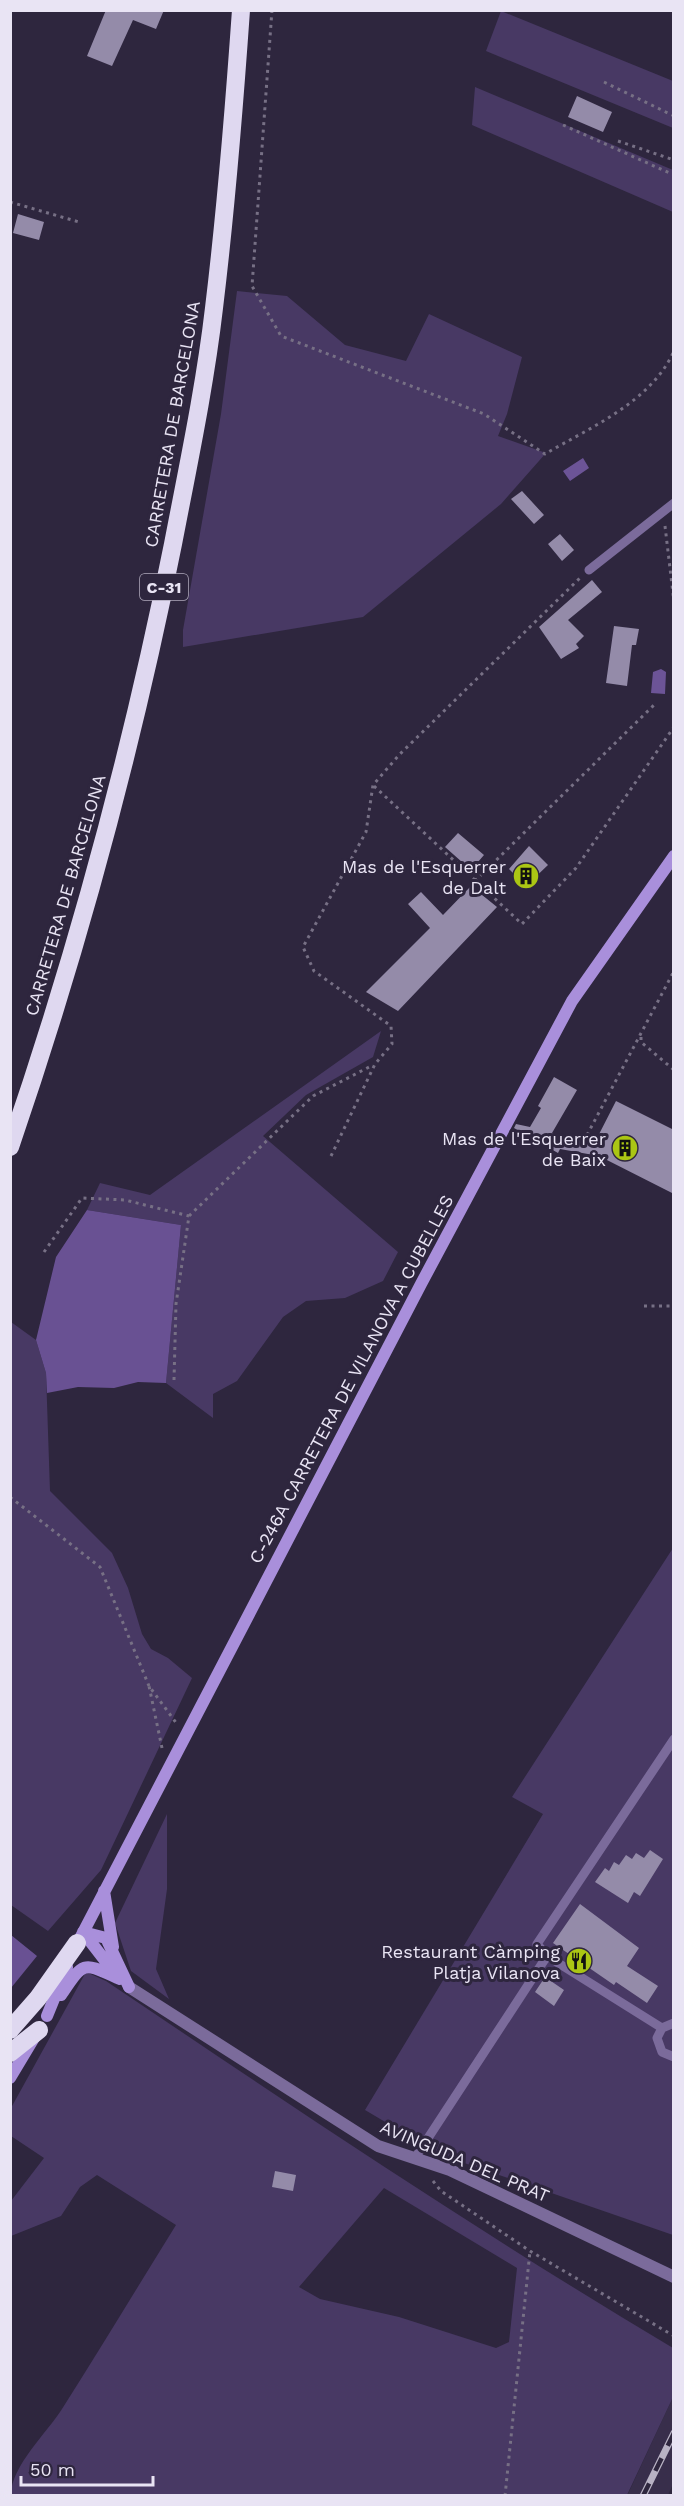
<svg xmlns="http://www.w3.org/2000/svg" width="684" height="2506" font-family="'Work Sans',sans-serif">
  <style>
    .built { fill: #382e4b }
    .green { fill: #483964; fill-rule: evenodd }
    .forest { fill: #695193 }
    .water { fill: #6c5497 }
    .building { fill: #948ba9 }
    .lines { fill: none; stroke-linecap: round; stroke-linejoin: round }
    .path { stroke: #777085; stroke-width: 3; stroke-dasharray: 3 4.5; stroke-linecap: butt }
    .lane { stroke: #7b6b9b; stroke-width: 9 }
    .street { stroke: #7b6b9b; stroke-width: 12 }
    .secondary { stroke: #a98fdb; stroke-width: 12 }
    .highway { stroke: #dfd8f0; stroke-width: 18 }
    .rail-casing { stroke: #b8b2c4; stroke-width: 7 }
    .rail { stroke: #2e263e; stroke-width: 4.5; stroke-dasharray: 14; stroke-linecap: butt }
    .labels { text-anchor: middle; dominant-baseline: central; stroke-width: 6; stroke-linejoin: round; paint-order: stroke }
    .shield { fill: #2e263e; stroke: #b1abbd; stroke-width: 1.5 }
    .shield-label { font-size: 16px; font-weight: bold; fill: #e9e4f4 }
    .street-label { font-size: 18px; fill: #e9e4f4; stroke: #2e263e }
    .poi-label { font-size: 18px; fill: #e9e4f4; stroke: #2e263e; text-anchor: end }
  </style>
  <rect width="100%" height="100%" fill="#2e263e"/>
  <!-- built -->
  <path class="built" d="M673,2397V2484L668,2495L627,2496Z"/>
  <!-- green -->
  <path class="green" d="M501,11L673,81V128L486,51Z
    M475,87L673,170V212L472,125Z
    M237,291L287,296L345,345L406,361L429,314L522,357L507,414L498,436L546,453L501,504L363,617L183,647V630L221,414Z
    M381,1031L373,1057L306,1095L263,1136L398,1252L383,1281L345,1298L306,1301L283,1317L237,1381L213,1394V1418L166,1383L181,1225L87,1210L100,1183L150,1195Z
    M11,1322L36,1340L46,1373L50,1491L112,1553L128,1588L142,1634L151,1649L168,1658L192,1678L101,1870L48,1931L11,1905Z
    M673,1548V2235L441,2155L365,2110L543,1814L512,1797Z
    M167,1814V1889L156,1969L169,1999L131,1971L115,1923Z
    M86,1972L106,1981C293,2107 480,2233 673,2348V2397L627,2495L11,2496C10,2467 47,2433 62,2409C101,2348 138,2286 176,2225L97,2175L80,2187L61,2216L11,2236V2201L44,2158L11,2136V2108ZM384,2188L517,2268L509,2342L496,2348L399,2317L320,2299L299,2287Z"/>
  <!-- forest -->
  <path class="forest" d="M87,1210L181,1225L166,1383L138,1382L114,1388L78,1387L47,1393L46,1373L36,1340L56,1257Z
    M11,1935L37,1956L11,1988Z"/>
  <!-- water -->
  <path class="water" d="M583,458L589,468L570,481L563,471Z
    M661,669L666,672L665,694L651,693L653,672Z"/>
  <!-- building -->
  <path class="building" d="M106,10H164L156,29L133,20L112,66L87,56Z
    M577,96L612,112L603,132L568,117Z
    M18,214L44,222L39,240L13,233Z
    M522,491L544,515L534,524L511,499Z
    M560,534L574,550L562,561L548,544Z
    M592,580L602,592L568,620L584,636L576,644L579,648L561,659L539,627Z
    M614,626L639,629L636,645H632L627,686L606,683Z
    M458,833L484,855L471,870L445,847Z
    M529,846L548,865L526,886L509,869Z
    M471,886L497,907L398,1011L366,992L430,928L408,904L421,892L443,915Z
    M554,1077L577,1090L552,1133L594,1144L616,1101L674,1130V1194L599,1156L560,1149L558,1153L514,1128L516,1124L530,1127L541,1108L538,1106Z
    M650,1850L663,1859L640,1896L634,1892L628,1903L595,1882L605,1868L609,1871L614,1862L619,1865L626,1855L632,1859L636,1853L644,1858Z
    M580,1904L639,1948L627,1966L658,1986L647,2003L616,1982L614,1985L553,1943Z
    M545,1977L564,1990L554,2006L535,1992Z
    M275,2171L296,2175L293,2191L272,2187Z"/>
  <g class="lines">
    <!-- path -->
    <path class="path" d="M272,10L252,286L281,336L484,414L545,454C591,427 651,402 674,351
      M604,82L674,116
      M563,125L674,175
      M618,141L674,160
      M10,202L79,222
      M665,526L674,602
      M374,786L522,924L576,868L674,727
      M475,881L656,703
      M641,1037V1042L674,1070
      M587,1135L674,971
      M331,1156L375,1064L392,1044L391,1026L314,971L303,947L366,832L373,785L399,755L581,577
      M44,1252L82,1198L125,1200L189,1216
      M644,1306H671L674,1303
      M174,1380L176,1304L189,1216L313,1096L373,1065
      M10,1497L100,1567L149,1686
      M162,1748L149,1686L177,1724
      M433,2181L441,2191L530,2251L674,2336
      M505,2496L530,2251"/>
    <!-- lane -->
    <path class="lane" d="M589,570L674,503
      M674,2023L662,2028L657,2038L662,2052L674,2057
      M662,2028L547,1956L537,1944L674,1739
      M415,2158L547,1956"/>
    <!-- street -->
    <path class="street" d="M129,1987L378,2146L450,2170L674,2277"/>
    <!-- secondary -->
    <path class="secondary" d="M104,1891L113,1947
      M83,1932L106,1938L129,1987
      M83,1932L117,1976
      M75,1948L421,1284L572,1001L674,856
      M61,1995C85,1960 82,1962 120,1979
      M47,2016L67,1967
      M10,2078L34,2038"/>
    <!-- highway -->
    <path class="highway" d="M10,1147C78,949 132,749 173,544C188,466 205,386 214,308C226,209 234,110 241,10
      M10,2030L38,1998L77,1943
      M10,2053L39,2030"/>
    <defs>
      <path id="rail" d="M643,2496L674,2433"/>
    </defs>
    <!-- rail casing -->
    <use href="#rail" class="rail-casing"/>
    <!-- rail -->
    <use href="#rail" class="rail"/>
  </g>
  <!-- icons -->
  <defs>
    <symbol id="building-disc" viewBox="-11 -11 22 22"><circle r="9.5" fill="#abc614" stroke="#2e263e"/><path d="M-4-6H4V6H1V3H-1V6H-4ZM-2.5-4.3h1.7v1.8h-1.7ZM.8-4.3h1.7v1.8H.8ZM-2.5-1h1.7V.8h-1.7ZM.8-1h1.7V.8H.8Z" fill="#111"/></symbol>
    <symbol id="restaurant-disc" viewBox="-11 -11 22 22"><circle r="9.5" fill="#abc614" stroke="#2e263e"/><path d="M-5-6h1v4h1v-4h1v4h1v-4h1v5L-1.5 .5V6h-2V.5L-5-1ZM5-6V6H3V1.5H1.5Q1.5-4 5-6Z" fill="#111"/></symbol>
  </defs>
  <g fill-rule="evenodd">
    <use href="#building-disc" x="511" y="861" width="30" height="30"/>
    <use href="#building-disc" x="610" y="1133" width="30" height="30"/>
    <use href="#restaurant-disc" x="564" y="1946" width="30" height="30"/>
  </g>
  <g class="labels">
    <!-- shield labels -->
    <rect class="shield" x="140" y="574" width="48" height="26" rx="4.5"/>
    <g class="shield-label">
      <text x="164" y="587">C-31</text>
    </g>
    <!-- street labels -->
    <g class="street-label">
      <text transform="translate(172 424) rotate(-80)">CARRETERA DE BARCELONA</text>
      <text transform="translate(65 895) rotate(-74)">CARRETERA DE BARCELONA</text>
      <text transform="translate(351 1379) rotate(-62)">C-246A CARRETERA DE VILANOVA A CUBELLES</text>
      <text transform="translate(465 2161) rotate(23)">AVINGUDA DEL PRAT</text>
    </g>
    <!-- poi labels -->
    <g class="poi-label">
      <text x="506" y="866">Mas de l'Esquerrer<tspan x="506" dy="21">de Dalt</tspan></text>
      <text x="606" y="1138">Mas de l'Esquerrer<tspan x="606" dy="21">de Baix</tspan></text>
      <text x="560" y="1951">Restaurant Càmping<tspan x="560" dy="21">Platja Vilanova</tspan></text>
    </g>
  </g>
  <!-- border -->
  <rect width="684" height="2506" fill="none" stroke="#e9e4f4" stroke-width="24"/>
  <!-- scale -->
  <path d="M21 2476v9h132v-9" fill="none" stroke="#e9e4f4" stroke-width="3"/>
  <text x="30" y="2476" font-size="18" fill="#e9e4f4" stroke="#2e263e" stroke-width="4.5" paint-order="stroke">50 m</text>
</svg>
